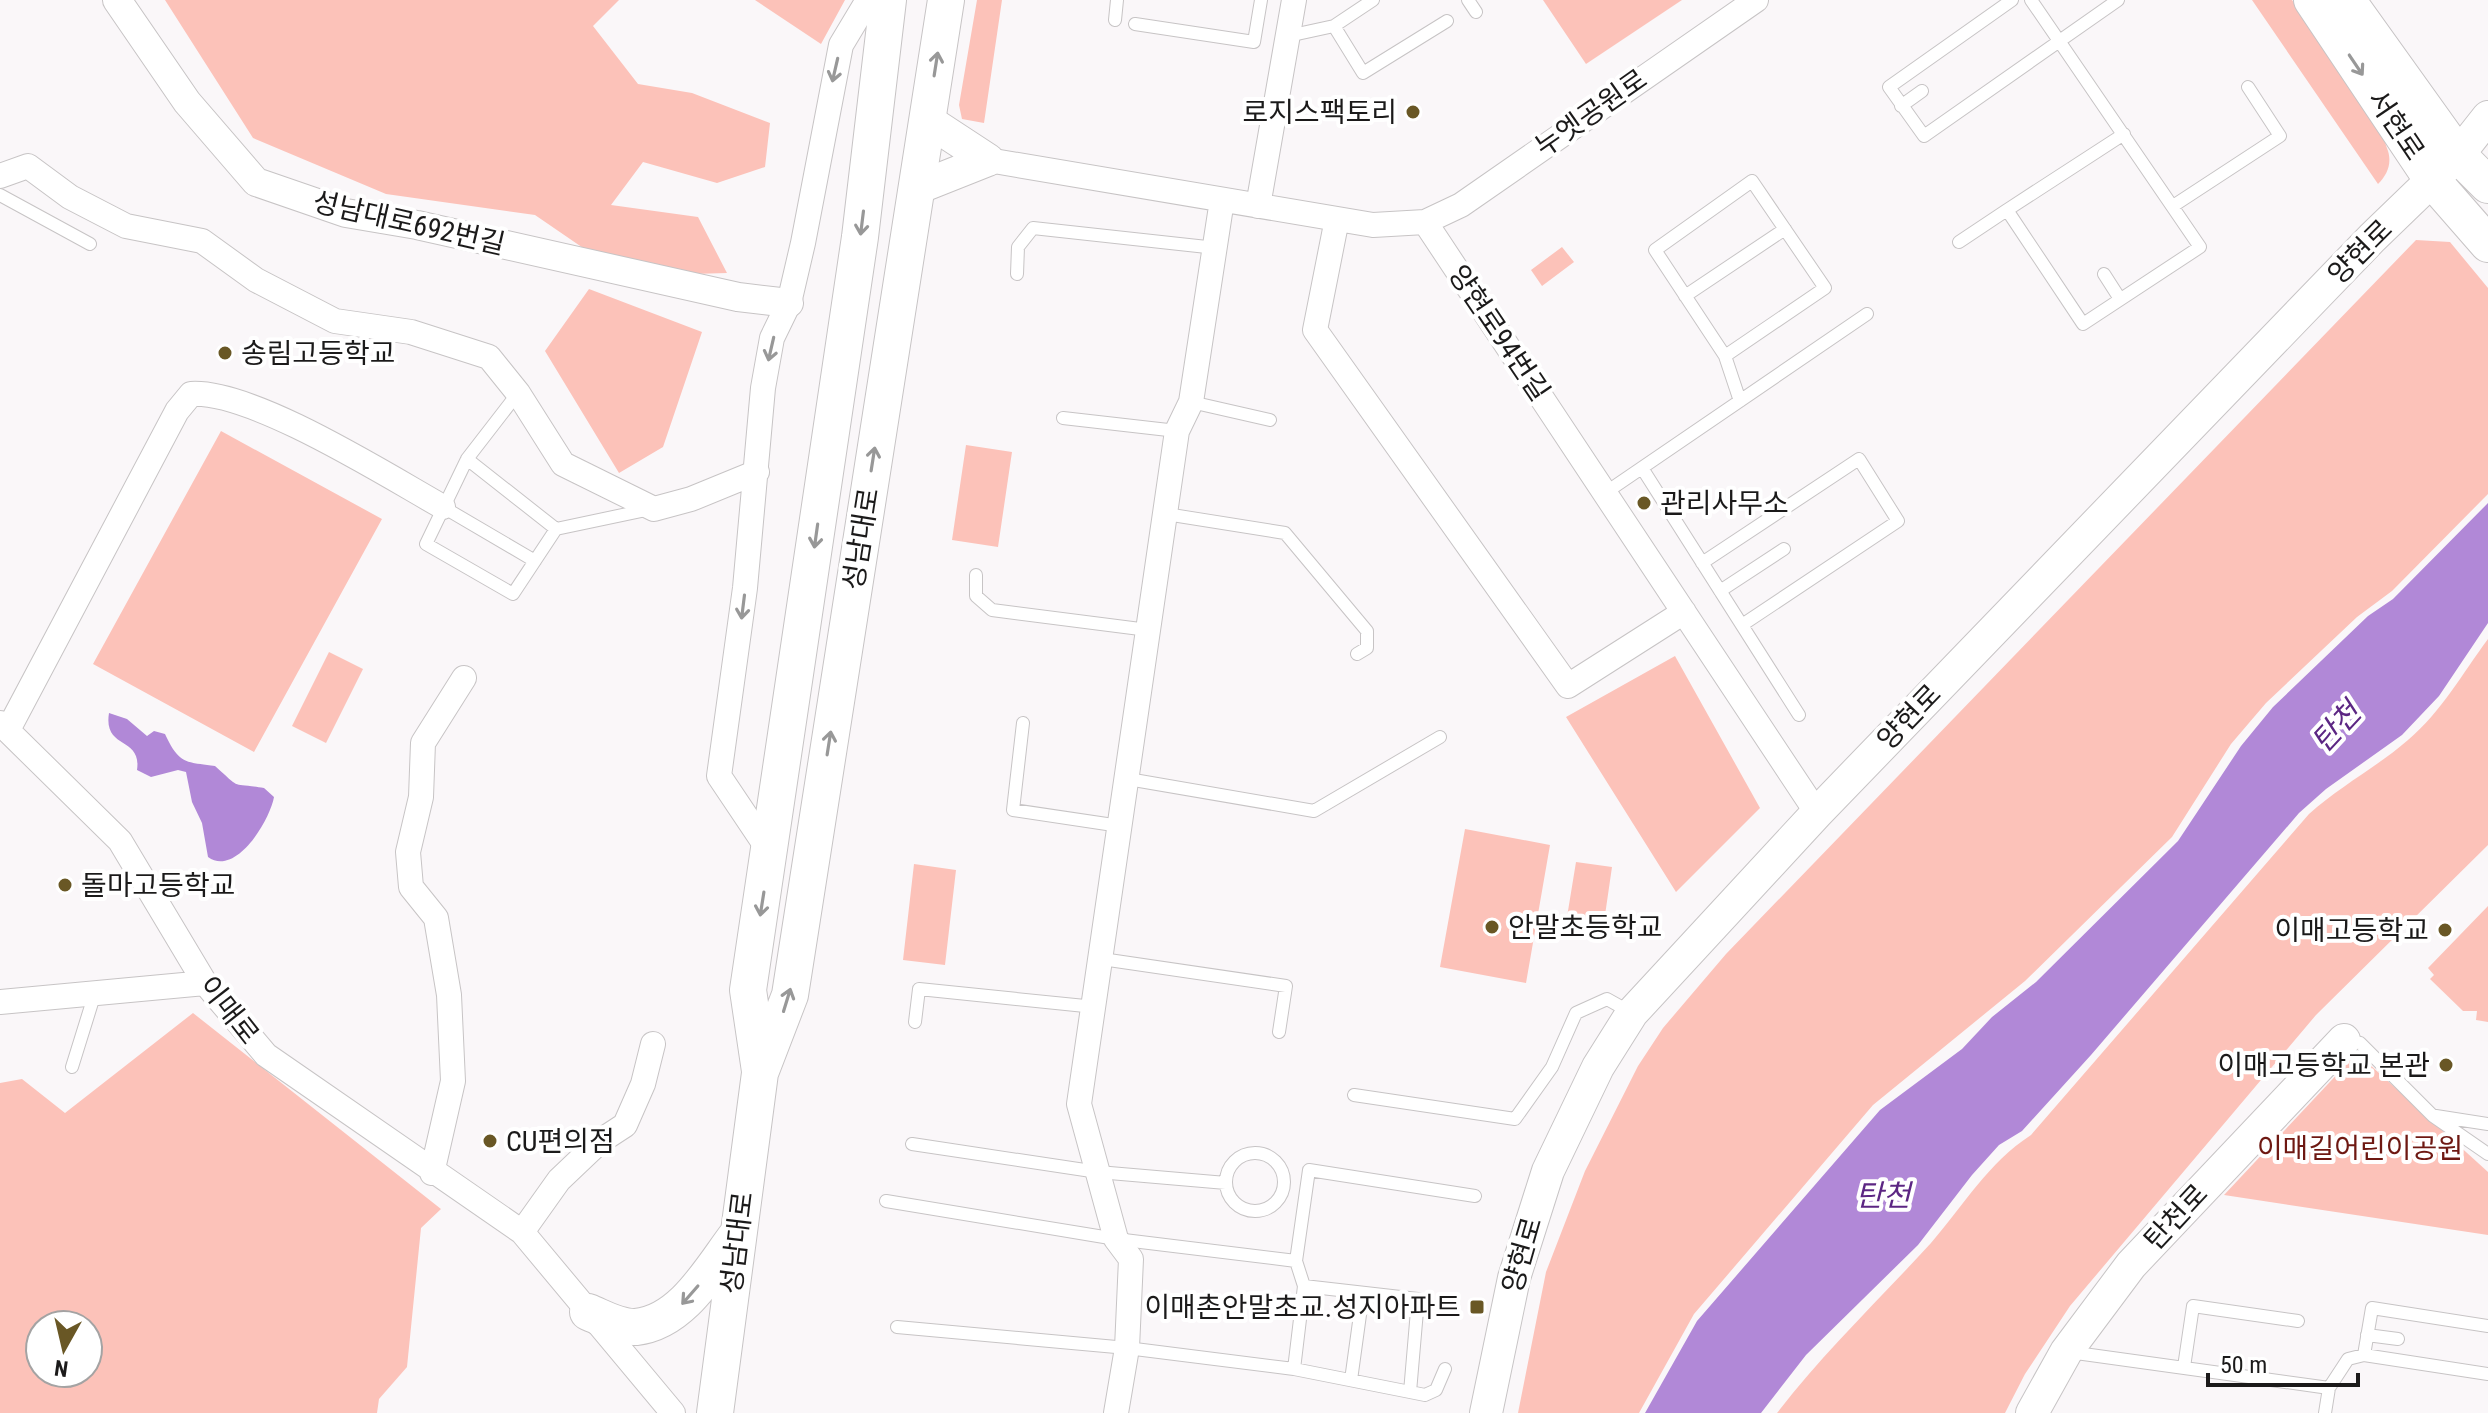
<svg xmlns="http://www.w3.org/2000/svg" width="2488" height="1413" font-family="'Roboto Condensed','Noto Sans KR',sans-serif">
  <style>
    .green { fill: #fcc2b9; fill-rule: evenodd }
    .water { fill: #b188d7 }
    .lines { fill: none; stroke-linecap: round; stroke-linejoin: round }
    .service-casing { stroke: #c7c4c5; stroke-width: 14 }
    .minor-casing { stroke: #c7c4c5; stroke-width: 26 }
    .tertiary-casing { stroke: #c7c4c5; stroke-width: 30 }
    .secondary-casing { stroke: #c7c4c5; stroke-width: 34 }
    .primary-casing { stroke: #c7c4c5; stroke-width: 38 }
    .service { stroke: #fff; stroke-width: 12 }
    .minor { stroke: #fff; stroke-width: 24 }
    .tertiary { stroke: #fff; stroke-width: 28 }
    .secondary { stroke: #fff; stroke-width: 32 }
    .primary { stroke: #fff; stroke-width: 36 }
    .oneway { stroke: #989898 }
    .poi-dot { fill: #695725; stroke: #fff; stroke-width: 3 }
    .labels { text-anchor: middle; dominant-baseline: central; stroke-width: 8; stroke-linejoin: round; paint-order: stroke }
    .poi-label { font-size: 28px; fill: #1b1a1a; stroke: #fff; text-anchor: start }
    .street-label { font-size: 28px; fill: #1b1a1a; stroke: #fff }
    .park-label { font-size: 28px; fill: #6e1812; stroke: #fff }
    .water-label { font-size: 30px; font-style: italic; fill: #5c2683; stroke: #fff }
  </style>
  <rect width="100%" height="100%" fill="#faf7f9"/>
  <!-- green -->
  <path class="green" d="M165,0H619L593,26L638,84L692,93L770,123L765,167L717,183L643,162L611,205L698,217L727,273L624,276L535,215L386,194L253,138Z
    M755,0H845L821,44Z
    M977,0H1002L984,123L962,119L959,105Z
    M1543,0H1682L1586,64Z
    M2252,0H2292C2317,37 2378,112 2388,151C2392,164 2387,175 2378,184Z
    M2416,240L2450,242L2488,288V494L2392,591L2357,617L2266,703L2231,744L2172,837L2025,981L1873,1105L1694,1314L1639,1413H1518L1546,1272L1585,1171L1638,1066L1663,1028L1726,954Z
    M1562,247L1574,262L1542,286L1531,270Z
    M589,289L702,332L663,447L619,473L545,351Z
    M221,431L382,519L254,752L93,664Z
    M966,445L1012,452L998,547L952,540Z
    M2488,639V845L2316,1015L2070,1306L2025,1374L2005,1413H1777C1824,1352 1879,1300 1931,1243C1964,1205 1988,1163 2031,1135L2309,814C2340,786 2377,767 2408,740C2442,711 2462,674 2488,639Z
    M329,652L363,669L326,743L292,726Z
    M1675,656L1760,808L1676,892L1566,717Z
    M1465,829L1550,845L1526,983L1440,967Z
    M1576,862L1612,867L1604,922L1567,917Z
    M914,864L956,870L945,965L903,960Z
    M2488,906V1022L2476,1020L2477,1011H2463L2430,979L2434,975L2428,968Z
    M193,1013L441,1209L421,1228L407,1367L379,1399L377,1413H0V1083L22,1079L65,1113ZM88,1325V1373H40V1325Z
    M2357,1053L2488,1172V1235L2224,1195Z"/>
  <!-- water -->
  <path class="water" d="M2488,503V623L2439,696L2402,735L2326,789L2299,813L2091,1055L2022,1131L1999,1145L1972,1175L1918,1245L1806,1355L1761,1413H1645L1697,1321L1880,1110L1962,1049L1992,1017L2036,982L2178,841L2241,746L2273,707L2368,616L2393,599Z
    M109,713L127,719L147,736L154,731L165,734C179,764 185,762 215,766C243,791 229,782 264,788L274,797C270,820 236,877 208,857L202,823L192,802L186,772L178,770L151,777L137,770C142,736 103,750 109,713Z"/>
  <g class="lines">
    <defs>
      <path id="service" d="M1468,0L1476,12
        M2012,0L1889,87L1924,136L2118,0
        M2031,0L2200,247L2083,324L2007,210L2124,134
        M1115,20L1117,0
        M1135,24L1254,42L1261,0
        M1334,26L1373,0
        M1288,36L1334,26L1363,73L1447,21
        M1901,106L1922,91
        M0,195L90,244
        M2173,206L2280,136L2248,87
        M1959,242L2007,210
        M1017,274L1018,247L1033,228L1216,248
        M2104,274L2120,299
        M1685,296L1785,229
        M1725,356L1825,288L1752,181L1655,250L1725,356L1740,401
        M518,393L467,459L426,544L513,594L556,529L651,509
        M1191,402L1270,420
        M1063,418L1177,431
        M467,459L556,529
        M1642,468L1799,715
        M1605,493L1867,314
        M443,507L535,561
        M1166,514L1285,533L1367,631V648L1357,654
        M1702,563L1859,459L1898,521L1742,625
        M976,575V596L992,610L1148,630
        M1720,591L1784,549
        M1023,723L1013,810L1120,826
        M1128,779L1314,811L1440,737
        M1102,959L1286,986L1279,1032
        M915,1022L919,989L1095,1007
        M2344,1040L2360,1043L2433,1116L2488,1154
        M72,1067L95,993
        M1354,1095L1515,1119L1552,1067L1576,1013L1607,999L1632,1013
        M2436,1116L2488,1124
        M912,1144L1098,1172L1226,1183
        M1226 1182a29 29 0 1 1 58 0a29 29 0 1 1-58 0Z
        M886,1201L1116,1239L1296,1261L1309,1170L1475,1196
        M1296,1261L1304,1286L1294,1369L1410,1392L1418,1299L1304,1286
        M897,1327L1127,1348L1294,1369
        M2367,1335L2398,1339
        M2069,1352L2329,1388
        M2364,1355L2372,1308L2488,1326
        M2184,1367L2193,1306L2298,1321
        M1351,1380L1363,1293
        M1410,1392L1425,1395L1436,1390L1445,1369
        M2325,1413L2329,1388L2348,1359L2364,1355L2488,1374"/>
      <path id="minor" d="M988,160L1373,225L1425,222L1817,813
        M0,176L28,166L70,197L126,226L202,241L256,280L335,321L411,332L489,357L518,393L563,464L654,509L691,499L757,472
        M1258,206L1294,0
        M1337,219L1315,330L1568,686L1684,612
        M1425,222L1461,205L1756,0
        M0,723L120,841L205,983L266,1055L522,1232L673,1413
        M8,730L177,411L191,394C252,390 386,475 443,507
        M770,852L719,776L745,588L763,388L772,338L789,303L803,243L841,45L868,0
        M0,1002L205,983
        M432,1173L453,1081L449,995L436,918L411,887L408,852L421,797L423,743L464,678
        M522,1232L559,1180L599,1142L625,1125L643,1084L653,1044
        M1116,1413L1127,1348L1131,1259L1116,1239L1079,1104L1177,431L1191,402L1222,200"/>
      <path id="tertiary" d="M117,0L187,102L256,182L346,213L417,225L738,297L789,303"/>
      <path id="secondary" d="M927,120L988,160
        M915,189L988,160
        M1486,1413L1514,1278L1548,1171L1598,1067L1632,1013L1817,813L2372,238L2458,155L2488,117
        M2032,1413L2066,1352L2131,1265L2344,1040"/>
      <path id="primary" d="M2312,0L2433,181L2488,244
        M2347,0L2458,155L2488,185
        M760,1071L748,990L860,237L888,0
        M588,1312C603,1318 620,1328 636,1327C683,1322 711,1269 737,1235
        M715,1413L760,1073L790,995L946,0"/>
    </defs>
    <!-- service casing -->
    <use href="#service" class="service-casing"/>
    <!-- minor casing -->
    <use href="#minor" class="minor-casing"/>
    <!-- tertiary casing -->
    <use href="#tertiary" class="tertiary-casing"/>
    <!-- secondary casing -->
    <use href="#secondary" class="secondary-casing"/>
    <!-- primary casing -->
    <use href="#primary" class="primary-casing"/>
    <!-- service -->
    <use href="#service" class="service"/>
    <!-- minor -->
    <use href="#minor" class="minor"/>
    <!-- tertiary -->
    <use href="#tertiary" class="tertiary"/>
    <!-- secondary -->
    <use href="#secondary" class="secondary"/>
    <!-- primary -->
    <use href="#primary" class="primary"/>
  </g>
  <!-- one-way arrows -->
  <defs><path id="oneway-shaft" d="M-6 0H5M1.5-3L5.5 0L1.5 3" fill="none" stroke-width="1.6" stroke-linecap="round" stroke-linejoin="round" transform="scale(2)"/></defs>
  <g class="oneway">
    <use href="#oneway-shaft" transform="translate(936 64) rotate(-81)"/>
    <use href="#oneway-shaft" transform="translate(2356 65) rotate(56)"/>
    <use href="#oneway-shaft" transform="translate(835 70) rotate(103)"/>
    <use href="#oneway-shaft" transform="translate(862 223) rotate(97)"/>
    <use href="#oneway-shaft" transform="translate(771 349) rotate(103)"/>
    <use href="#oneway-shaft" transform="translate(873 459) rotate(-81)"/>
    <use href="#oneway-shaft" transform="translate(816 536) rotate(98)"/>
    <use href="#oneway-shaft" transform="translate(743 607) rotate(97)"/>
    <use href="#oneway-shaft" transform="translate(829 743) rotate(-81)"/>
    <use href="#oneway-shaft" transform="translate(762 904) rotate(99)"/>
    <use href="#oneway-shaft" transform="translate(787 1000) rotate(-73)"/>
    <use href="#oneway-shaft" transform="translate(690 1295) rotate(131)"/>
  </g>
  <!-- markers -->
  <g class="poi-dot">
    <circle cx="1413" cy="112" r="8"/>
    <circle cx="225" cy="353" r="8"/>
    <circle cx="1644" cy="503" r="8"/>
    <circle cx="65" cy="885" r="8"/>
    <circle cx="1492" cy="927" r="8"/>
    <circle cx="2445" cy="930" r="8"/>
    <circle cx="2446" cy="1065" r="8"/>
    <circle cx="490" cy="1141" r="8"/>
    <rect x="1469" y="1299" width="16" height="16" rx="4"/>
  </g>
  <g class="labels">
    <!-- poi labels -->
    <g class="poi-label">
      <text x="1397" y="112" text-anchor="end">로지스팩토리</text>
      <text x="241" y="353">송림고등학교</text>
      <text x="1660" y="503">관리사무소</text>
      <text x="81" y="885">돌마고등학교</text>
      <text x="1508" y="927">안말초등학교</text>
      <text x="2429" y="930" text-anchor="end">이매고등학교</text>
      <text x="2430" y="1065" text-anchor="end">이매고등학교 본관</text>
      <text x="506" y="1141">CU편의점</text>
      <text x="1461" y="1307" text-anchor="end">이매촌안말초교.성지아파트</text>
    </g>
    <!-- street labels -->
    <g class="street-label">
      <text transform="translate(1591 113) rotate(-35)">누엣공원로</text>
      <text transform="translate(2396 125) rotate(56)">서현로</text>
      <text transform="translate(409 223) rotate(13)">성남대로692번길</text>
      <text transform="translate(2360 252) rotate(-45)">양현로</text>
      <text transform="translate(1499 333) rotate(56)">양현로94번길</text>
      <text transform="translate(861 539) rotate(-81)">성남대로</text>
      <text transform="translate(1909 717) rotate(-46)">양현로</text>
      <text transform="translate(229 1010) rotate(52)">이매로</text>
      <text transform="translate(2176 1217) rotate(-47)">탄천로</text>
      <text transform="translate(737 1243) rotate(-83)">성남대로</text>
      <text transform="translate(1522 1255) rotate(-74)">양현로</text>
    </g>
    <!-- park labels -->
    <g class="park-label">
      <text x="2360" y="1148">이매길어린이공원</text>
    </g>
    <!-- water labels -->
    <g class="water-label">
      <text transform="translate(2336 727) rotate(-47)">탄천</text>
      <text x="1883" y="1195">탄천</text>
    </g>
  </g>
  <!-- north arrow -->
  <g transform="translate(64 1349) rotate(188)"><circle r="38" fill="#ffffff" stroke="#a4a3a3" stroke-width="2"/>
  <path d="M0-6L14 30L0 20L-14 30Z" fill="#695725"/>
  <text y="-12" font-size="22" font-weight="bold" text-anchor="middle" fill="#1b1a1a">N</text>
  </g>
  <!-- scale -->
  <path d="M2208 1373v12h150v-12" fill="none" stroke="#1b1a1a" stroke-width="4"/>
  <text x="2220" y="1373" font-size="24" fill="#1b1a1a" stroke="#ffffff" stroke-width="6" paint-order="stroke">50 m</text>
</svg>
